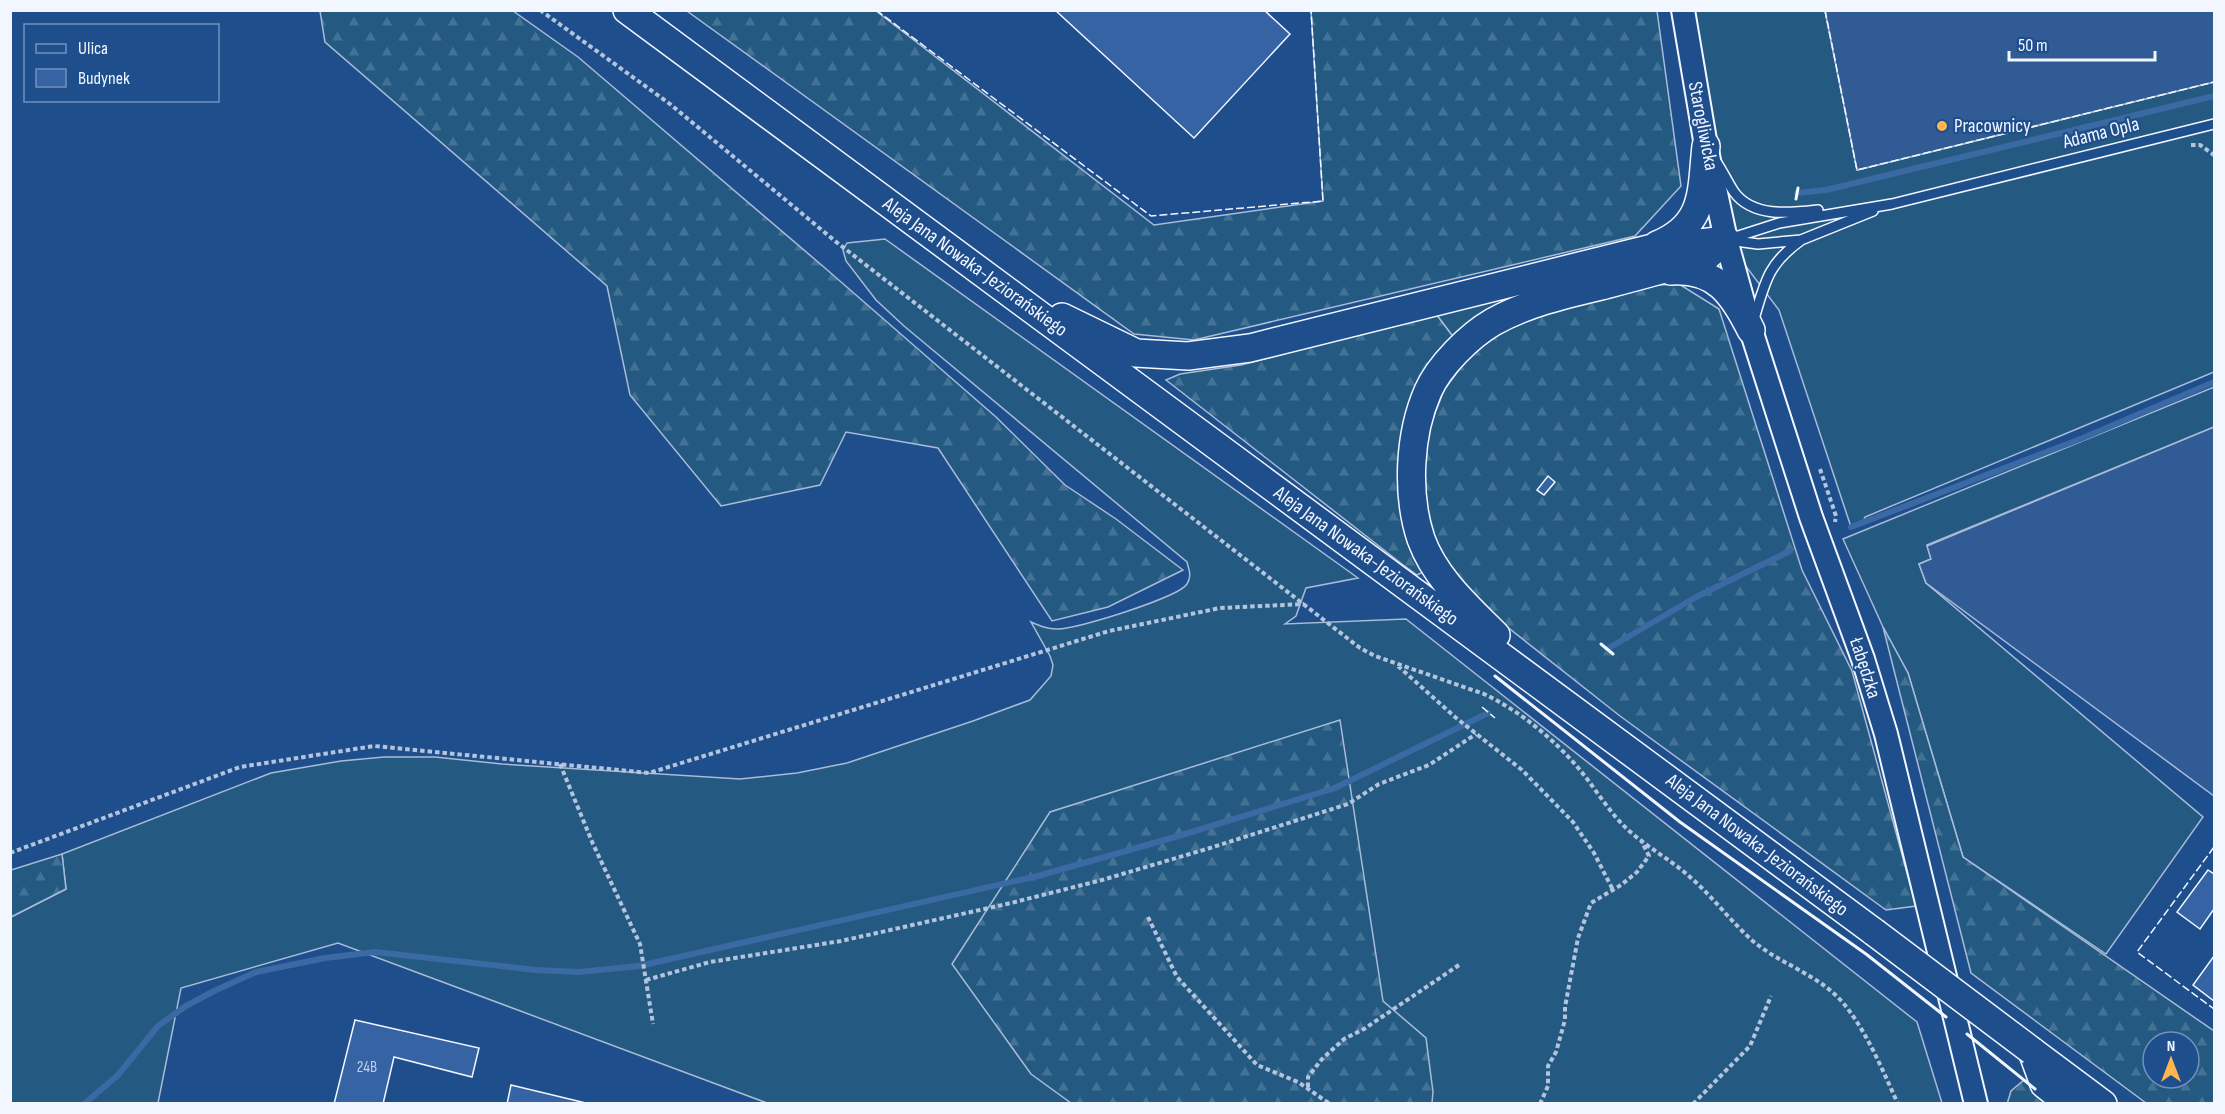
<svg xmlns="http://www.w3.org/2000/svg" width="2225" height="1114" font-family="'Sofia Sans Condensed',sans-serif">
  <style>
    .grass { fill: #245a82; stroke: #a8bbd7; stroke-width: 1.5 }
    .forest { fill: url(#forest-firs); stroke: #a8bbd7; stroke-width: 1.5; fill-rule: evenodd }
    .parking { fill: #305b95; stroke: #a8bbd7; stroke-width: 1.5 }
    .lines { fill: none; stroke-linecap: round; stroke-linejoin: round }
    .stream { stroke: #3b69a3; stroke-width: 6 }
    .building { fill: #3563a3; stroke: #f2f6ff; stroke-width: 1.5 }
    .service-casing { stroke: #f2f6ff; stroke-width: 12 }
    .tertiary-casing { stroke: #f2f6ff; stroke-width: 26 }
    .primary-casing { stroke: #f2f6ff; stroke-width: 30 }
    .path { stroke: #b3c4dc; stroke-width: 4; stroke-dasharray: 4.5 3; stroke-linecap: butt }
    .service { stroke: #1f4e8c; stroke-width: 9 }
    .tertiary { stroke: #1f4e8c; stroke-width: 22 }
    .primary { stroke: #1f4e8c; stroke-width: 27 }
    .primary-bridge-casing { stroke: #f2f6ff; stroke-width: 30; stroke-linecap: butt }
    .primary-bridge { stroke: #1f4e8c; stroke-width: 27 }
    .fence { stroke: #f2f6ff; stroke-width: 1.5; stroke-dasharray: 8 3; stroke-linecap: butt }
    .wall { stroke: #f2f6ff; stroke-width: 3 }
    .poi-dot { fill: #ffb74d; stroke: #1f4e8c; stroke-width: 2 }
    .labels { text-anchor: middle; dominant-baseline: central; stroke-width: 4.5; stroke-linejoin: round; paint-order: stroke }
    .number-label { font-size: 16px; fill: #c3d1e8 }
    .street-label { font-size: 20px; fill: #f2f6ff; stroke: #1f4e8c }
    .poi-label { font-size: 20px; fill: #f2f6ff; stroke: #1f4e8c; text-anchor: start }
  </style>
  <defs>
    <pattern id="forest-firs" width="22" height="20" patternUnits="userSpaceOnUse" patternTransform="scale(1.5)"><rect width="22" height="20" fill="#245a82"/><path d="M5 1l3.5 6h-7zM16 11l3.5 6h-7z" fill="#447295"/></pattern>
  </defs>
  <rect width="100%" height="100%" fill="#1f4e8c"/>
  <!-- grass -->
  <path class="grass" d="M1683,11H1825L1857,170L2214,82V372L1865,517L1863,522L1851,527L1779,310L1726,240Z
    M885,239L1358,578L1306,588L1296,616L1285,624L1406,619L1917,1022L1942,1103H767L338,943L181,988L158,1103L11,1104V917L66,889L62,854L271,773L341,761L384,757H435L502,764L740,779L797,773L847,763L973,721L1030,700L1051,676L1053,665L1050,656L1031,622C1040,626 1047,629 1057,629C1075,630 1179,597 1187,584C1192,576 1189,570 1187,562L904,326L876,300L846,261L843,250L847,243Z
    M1682,251L1457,342L1436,314Z
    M2214,387V427L1927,545L1931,559L1919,564L1926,583L2203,817L2106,954L1963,857L1908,673L1883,627L1843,539Z"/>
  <!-- forest -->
  <path class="forest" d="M320,11H513L578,57L825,268L996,417L1065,485L1116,519L1183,570L1108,607L1052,621L938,448L846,432L820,485L721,506L630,395L607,286L325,42Z
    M687,11H876L1154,225L1323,201L1311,11H1657L1681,186L1635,236L1194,340L1134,334Z
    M1679,284L1719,309L1802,570L1852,671L1916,906L1886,910L1620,716L1482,607L1440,555L1424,502L1422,466L1427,434L1444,390L1467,359L1485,343L1526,318L1636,286Z
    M1436,314L1457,342L1427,378L1423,572L1417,575L1402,564L1166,380L1180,374L1241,365Z
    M1883,627L1908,673L1963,857L2214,1031V1103H2146L1971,973ZM2153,1042H2189V1078H2153Z
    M1340,720L1383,1001L1426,1038L1433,1092L1432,1103H1071L1031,1074L952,964L1050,812Z
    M62,854L66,889L11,917V870Z
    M2024,1080L2053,1103L2007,1104L2011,1091Z"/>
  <!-- parking -->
  <path class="parking" d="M1825,11H2214V82L1857,170Z
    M2214,427V796L1926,583L1919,564L1931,559L1927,546Z"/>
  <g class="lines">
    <!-- stream -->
    <path class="stream" d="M1797,193L1826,190L2214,96
      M1851,527L2083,438L2214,382
      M1607,649L1698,596L1790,551
      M84,1104L118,1075L158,1026L186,1006L214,991L256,972L325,958L375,952L536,970L579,972L639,966L1038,876L1175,837L1335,788L1488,713"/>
  </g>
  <!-- building -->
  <path class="building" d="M1055,10H1264L1290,34L1194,138Z
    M1548,476L1555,482L1544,495L1537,490Z
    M2208,870L2214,874V909L2200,929L2177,912Z
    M2214,956V1001L2193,985Z
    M355,1020L479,1048L472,1077L394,1057L383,1104H334Z
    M511,1085L590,1104H507Z"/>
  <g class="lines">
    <defs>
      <path id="service" d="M1717,163C1723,172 1728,183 1734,192C1753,218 1791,213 1818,210
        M1729,239L1779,223L1892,204L2214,124
        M1728,240L1758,244L1801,240L1873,211
        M1754,319C1765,282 1768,264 1800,241"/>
      <path id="tertiary" d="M1683,10L1706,146L1726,240L1751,330L1811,517L1863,659L1886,734L1976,1104"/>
      <path id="primary" d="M627,10L1874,932
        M1657,245C1706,225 1701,191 1706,146
        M1671,271C1716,268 1733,294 1751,330
        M1062,317L1136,353L1188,356L1250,348L1648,249L1726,240
        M1496,635C1468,607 1435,578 1421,539C1406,494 1409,434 1428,391C1439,366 1469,336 1493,322C1527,303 1567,294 1605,285C1639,276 1673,267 1706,257L1714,250
        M2032,1051L2103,1104
        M2032,1051L2044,1084L2069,1104"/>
    </defs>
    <!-- service casing -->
    <use href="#service" class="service-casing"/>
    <!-- tertiary casing -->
    <use href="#tertiary" class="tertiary-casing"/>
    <!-- primary casing -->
    <use href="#primary" class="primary-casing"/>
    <!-- path -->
    <path class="path" d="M540,10L670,104L835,241L1360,648L1375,656L1484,694C1520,711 1554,739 1580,770C1594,787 1606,807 1622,824C1641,844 1669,858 1690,877C1713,897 1731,922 1754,942C1782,965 1820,975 1844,1004C1868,1034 1882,1069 1898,1104
      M2191,145H2200L2214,155
      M1820,469L1836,516L1835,522
      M1398,666L1455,717L1522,770L1573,822L1594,853L1613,890
      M560,764L593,844L640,944L653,1024
      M10,853L240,767L374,746L649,773L1109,631L1220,608L1304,604
      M1148,917L1177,977L1257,1065L1298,1082L1330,1104
      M646,980L710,962L841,941L1011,903L1102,880L1210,848L1348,804L1379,784L1429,765L1476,734
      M1308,1087V1077L1322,1059L1344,1039L1364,1029L1459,965
      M1540,1104L1548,1086V1066L1556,1052L1565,1020V1007L1578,938L1591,903L1621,885L1637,872L1649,856L1641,840
      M1693,1104L1750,1046L1771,996"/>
    <!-- service -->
    <use href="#service" class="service"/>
    <!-- tertiary -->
    <use href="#tertiary" class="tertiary"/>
    <!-- primary -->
    <use href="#primary" class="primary"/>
    <defs>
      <path id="primary-bridge" d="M1874,932L2032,1051"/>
    </defs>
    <!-- primary-bridge casing -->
    <use href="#primary-bridge" class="primary-bridge-casing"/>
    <!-- primary-bridge -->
    <use href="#primary-bridge" class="primary-bridge"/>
    <!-- fence -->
    <path class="fence" d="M876,10L1151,216L1323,201L1311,10
      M1825,10L1857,170L2214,82
      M1482,707L1495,718
      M2214,847L2137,952L2214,1009"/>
    <!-- wall -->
    <path class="wall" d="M1796,199L1798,188
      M1601,644L1613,654
      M1495,676L1680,822L1866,954L1946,1017
      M1967,1034L2035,1089"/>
  </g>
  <!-- markers -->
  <circle class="poi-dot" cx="1942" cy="126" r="6"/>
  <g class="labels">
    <!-- number labels -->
    <g class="number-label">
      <text x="367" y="1067">24B</text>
    </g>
    <!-- street labels -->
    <g class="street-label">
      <text transform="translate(1703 126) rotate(79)">Starogliwicka</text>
      <text transform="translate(2101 133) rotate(-14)">Adama Opla</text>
      <text transform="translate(975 267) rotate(36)">Aleja Jana Nowaka-Jeziorańskiego</text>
      <text transform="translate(1366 556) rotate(36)">Aleja Jana Nowaka-Jeziorańskiego</text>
      <text transform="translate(1865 668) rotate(72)">Łabędzka</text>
      <text transform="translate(1757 845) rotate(37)">Aleja Jana Nowaka-Jeziorańskiego</text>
    </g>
    <!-- poi labels -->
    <g class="poi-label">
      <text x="1954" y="126">Pracownicy</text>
    </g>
  </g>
  <!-- border -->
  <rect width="2225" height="1114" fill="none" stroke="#f2f6ff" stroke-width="24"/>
  <!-- legend -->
  <rect x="24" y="24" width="195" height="78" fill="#1f4e8c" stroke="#7391ba" stroke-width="1.5"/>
  <rect x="36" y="44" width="30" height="9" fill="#1f4e8c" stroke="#7391ba" stroke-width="1.5"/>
  <text x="78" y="54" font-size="18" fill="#f2f6ff">Ulica</text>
  <rect x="36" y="69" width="30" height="18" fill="#3563a3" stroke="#7391ba" stroke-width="1.5"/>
  <text x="78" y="84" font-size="18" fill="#f2f6ff">Budynek</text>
  <!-- north arrow -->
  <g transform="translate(2171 1060)"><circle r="28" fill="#1f4e8c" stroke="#7391ba" stroke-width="1.5"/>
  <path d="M0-4.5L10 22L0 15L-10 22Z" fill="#ffb74d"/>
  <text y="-9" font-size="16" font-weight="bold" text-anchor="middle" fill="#f2f6ff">N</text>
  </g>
  <!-- scale -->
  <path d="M2009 51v9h146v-9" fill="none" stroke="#f2f6ff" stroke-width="3"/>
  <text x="2018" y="51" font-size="18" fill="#f2f6ff" stroke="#1f4e8c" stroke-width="4.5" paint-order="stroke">50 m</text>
</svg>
